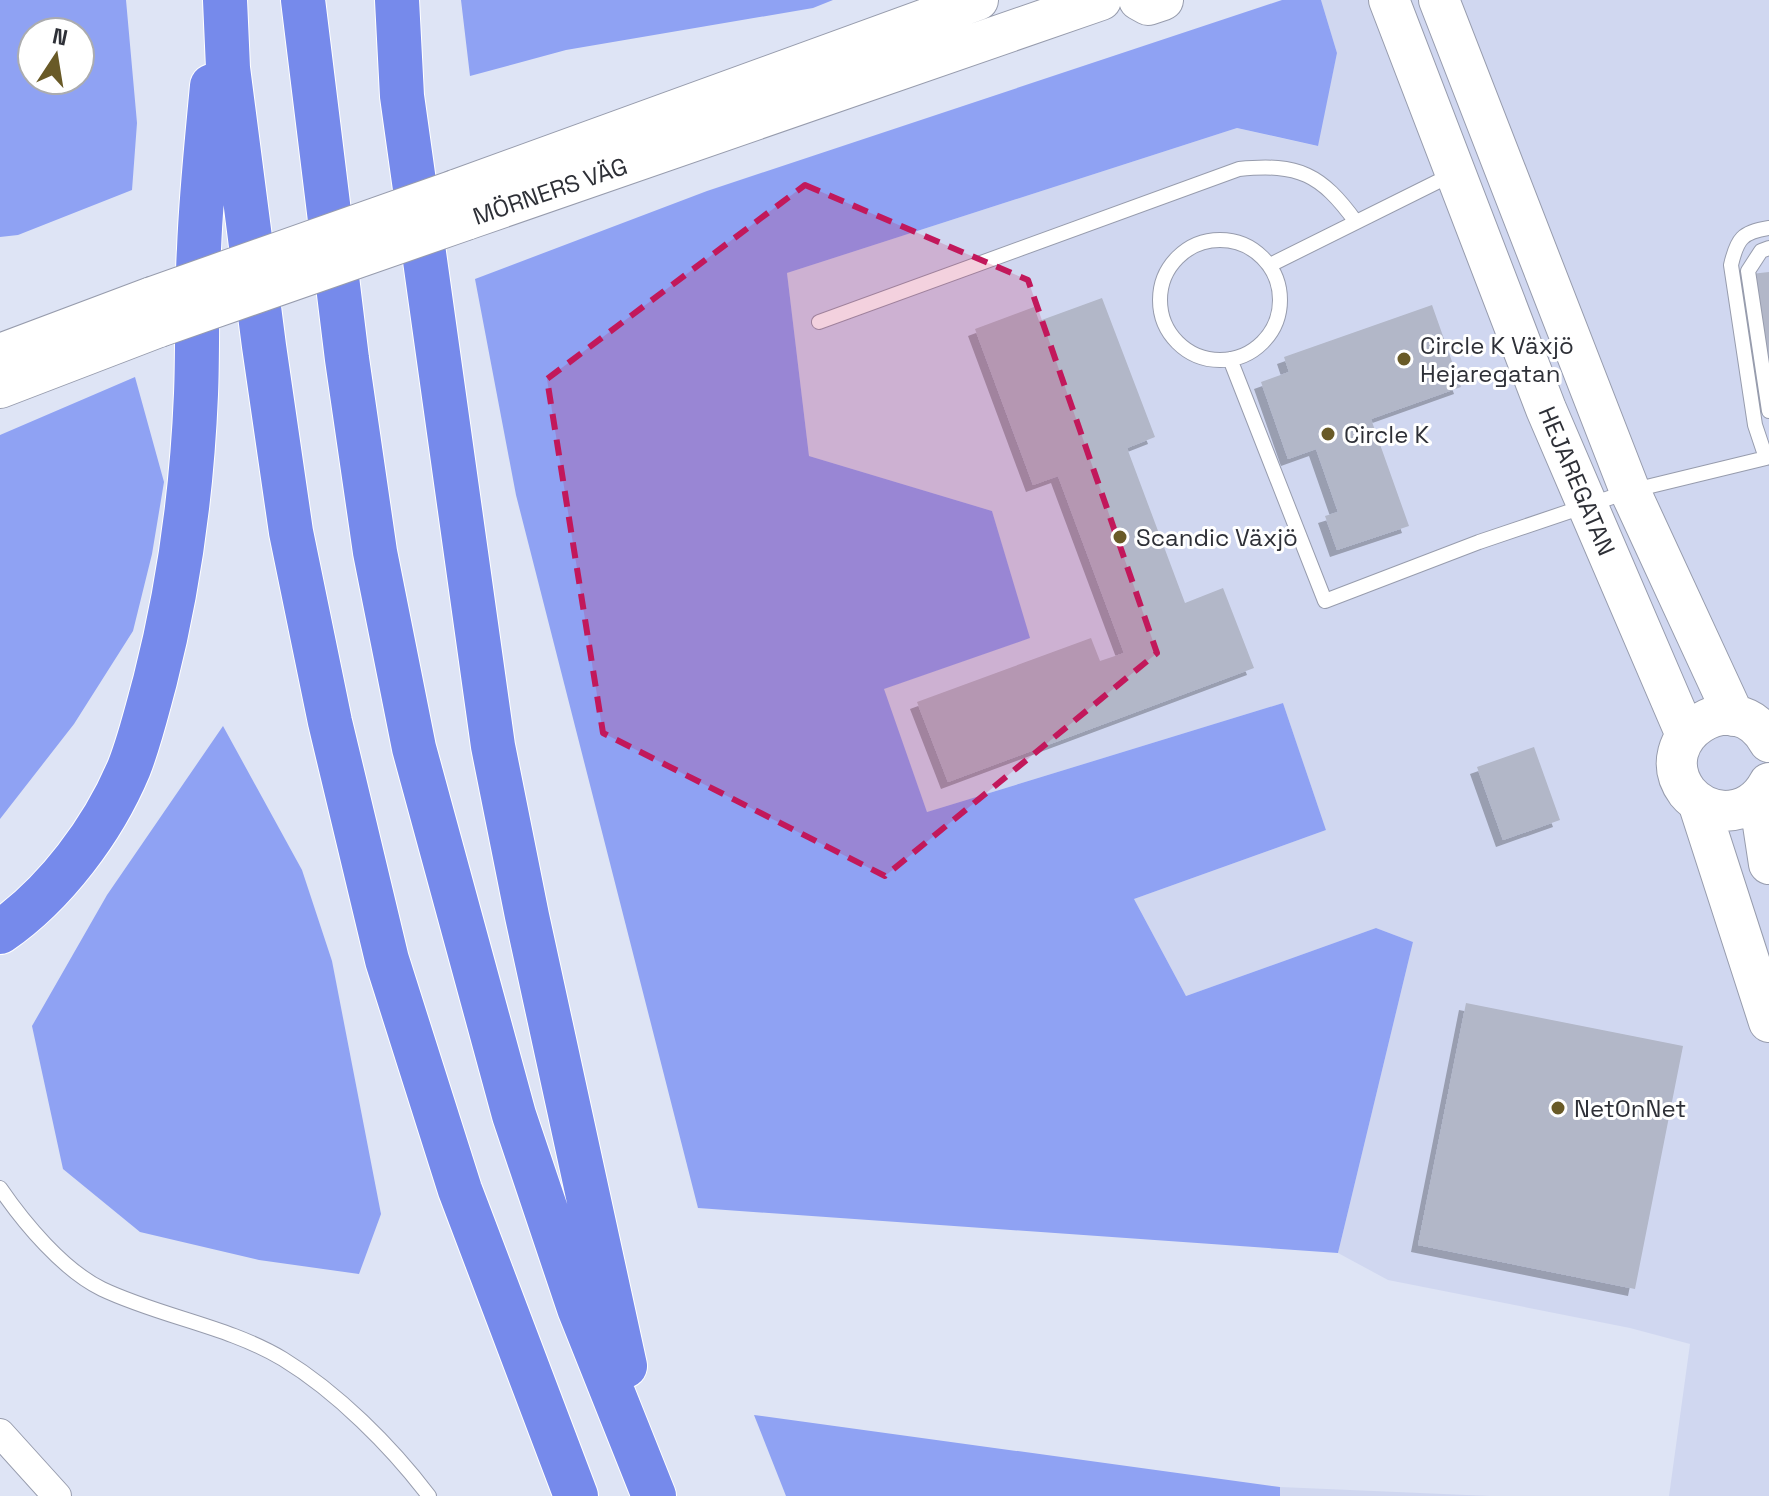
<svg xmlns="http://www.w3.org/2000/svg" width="1769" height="1496" font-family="'Space Grotesk',sans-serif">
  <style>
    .built { fill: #d0d7f0 }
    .forest { fill: #8fa2f3; fill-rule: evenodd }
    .building { fill: #b2b7c8; filter: url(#shadow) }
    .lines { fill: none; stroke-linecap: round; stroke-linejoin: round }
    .lane-casing { stroke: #979cad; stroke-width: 16 }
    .street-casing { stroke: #979cad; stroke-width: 30 }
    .secondary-casing { stroke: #979cad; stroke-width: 42 }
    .highway-casing { stroke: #fff; stroke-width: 46 }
    .lane { stroke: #fff; stroke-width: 14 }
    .street { stroke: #fff; stroke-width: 28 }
    .secondary { stroke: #fff; stroke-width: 40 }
    .highway { stroke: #768aeb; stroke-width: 44 }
    .secondary-bridge-casing { stroke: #979cad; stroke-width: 42; stroke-linecap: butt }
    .secondary-bridge { stroke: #fff; stroke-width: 40 }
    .marked { fill: #c2185b; fill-opacity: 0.2; stroke: #c2185b; stroke-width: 6; stroke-dasharray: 16 10; stroke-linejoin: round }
    .poi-dot { fill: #695a27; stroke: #fff; stroke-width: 3 }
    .labels { text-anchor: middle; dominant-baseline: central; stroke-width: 6; stroke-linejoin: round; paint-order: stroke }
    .street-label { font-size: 24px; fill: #2e3037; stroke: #fff }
    .poi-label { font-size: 24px; fill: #2e3037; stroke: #fff; text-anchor: start }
  </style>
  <defs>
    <filter id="shadow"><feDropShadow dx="-7" dy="7" stdDeviation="0" flood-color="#0004"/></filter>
  </defs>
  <rect width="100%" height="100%" fill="#dee4f5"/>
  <!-- built -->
  <path class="built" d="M1321,0H1769V1496H1669L1690,1344L1630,1328L1388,1280L1338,1253L1413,942L1376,928L1186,996L1134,899L1326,830L1283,703L927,812L883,689L1029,638L992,511L809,456L787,273L1237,128L1317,146L1337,53Z
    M1280,1487L1490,1496H1280Z"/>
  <!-- forest -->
  <path class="forest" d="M0,0H126L137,123L132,190L18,235L0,237ZM32,32H80V80H32Z
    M461,0H833L813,8L566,50L470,76Z
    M1282,0H1321L1337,53L1318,146L1237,128L787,273L809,456L992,511L1030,638L884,689L927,812L1283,703L1326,830L1134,899L1186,996L1376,928L1413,942L1338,1253L698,1208L516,495L475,279L707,191Z
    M135,377L164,482L152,554L133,631L74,724L0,819V435Z
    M223,726L302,870L332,961L381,1214L359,1274L259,1260L140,1232L63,1169L32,1026L107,895Z
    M754,1415L1280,1487V1496H786Z"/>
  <!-- building -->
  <path class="building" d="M1769,272V371L1751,274Z
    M1102,298L1155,437L1127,448L1185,603L1223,588L1254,668L948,782L917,702L1091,638L1100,661L1124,653L1058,476L1033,485L975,329L1034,307L1039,321Z
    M1432,305L1461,387L1371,419L1409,526L1337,550L1325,516L1338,512L1316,449L1288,459L1261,382L1289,372L1284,357Z
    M1534,747L1560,820L1503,840L1477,767Z
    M1466,1003L1683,1046L1635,1289L1418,1245Z"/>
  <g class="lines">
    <defs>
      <path id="lane" d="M1160 300a60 60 0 1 1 120 0a60 60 0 1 1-120 0Z
        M1769,248L1761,251L1748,271L1769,411
        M1270,265L1455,173
        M819,322L1239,169C1299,163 1321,174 1356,222
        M1230,359L1325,601L1479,542L1630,491L1766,458L1755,425L1731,265C1737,239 1742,232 1769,228
        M0,1188C24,1223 63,1270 102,1289C161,1317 228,1326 283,1359C337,1392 391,1446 429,1496"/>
      <path id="street" d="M0,1433L57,1496"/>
      <path id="secondary" d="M1139,0L1148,5L1163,0
        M1389,0L1546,409L1686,735
        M1439,0L1630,491L1734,716
        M455,190L978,0
        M466,220L1101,0
        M0,354L152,297
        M0,388L159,327
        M1769,742C1735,679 1647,738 1687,792C1696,803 1710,810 1724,811C1744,811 1760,800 1769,783
        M1759,798L1769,864
        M1698,802L1769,1022"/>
      <path id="highway" d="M225,0L228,68L264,346L291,532L330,722L387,960L460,1190L576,1496
        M303,0L347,359L375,552L414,748L514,1115L579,1308L654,1496
        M397,0L402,96L493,746L527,916L625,1366
        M0,932C55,894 103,830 129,768C140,740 147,710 155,681C179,587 192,491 196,394C198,346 196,297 199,249C201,195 207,140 212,86"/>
    </defs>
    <!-- lane casing -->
    <use href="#lane" class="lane-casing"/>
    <!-- street casing -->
    <use href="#street" class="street-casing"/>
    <!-- secondary casing -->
    <use href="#secondary" class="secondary-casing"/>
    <!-- highway casing -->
    <use href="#highway" class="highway-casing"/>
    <!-- lane -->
    <use href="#lane" class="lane"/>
    <!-- street -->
    <use href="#street" class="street"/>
    <!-- secondary -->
    <use href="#secondary" class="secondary"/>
    <!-- highway -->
    <use href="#highway" class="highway"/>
    <defs>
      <path id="secondary-bridge" d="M152,297L455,190
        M159,327L466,220"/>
    </defs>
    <!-- secondary-bridge casing -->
    <use href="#secondary-bridge" class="secondary-bridge-casing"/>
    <!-- secondary-bridge -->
    <use href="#secondary-bridge" class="secondary-bridge"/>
  </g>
  <!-- marked area -->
  <path class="marked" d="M805,185L1028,280L1157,653L885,876L603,733L547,379Z"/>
  <!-- markers -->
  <g class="poi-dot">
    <circle cx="1404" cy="359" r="8"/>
    <circle cx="1328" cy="434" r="8"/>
    <circle cx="1120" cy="537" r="8"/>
    <circle cx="1558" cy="1108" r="8"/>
  </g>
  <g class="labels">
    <!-- street labels -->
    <g class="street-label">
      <text transform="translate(550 191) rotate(-19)">MÖRNERS VÄG</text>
      <text transform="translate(1577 481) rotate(67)">HEJAREGATAN</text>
    </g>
    <!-- poi labels -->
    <g class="poi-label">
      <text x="1420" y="345">Circle K Växjö<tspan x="1420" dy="28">Hejaregatan</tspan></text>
      <text x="1344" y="434">Circle K</text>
      <text x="1136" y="537">Scandic Växjö</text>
      <text x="1574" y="1108">NetOnNet</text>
    </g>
  </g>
  <!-- north arrow -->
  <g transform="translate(56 56) rotate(12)"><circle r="38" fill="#ffffff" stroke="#abacaf" stroke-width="2"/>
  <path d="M0-6L14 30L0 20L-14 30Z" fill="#695a27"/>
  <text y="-12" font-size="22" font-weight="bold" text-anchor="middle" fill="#2e3037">N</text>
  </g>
</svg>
